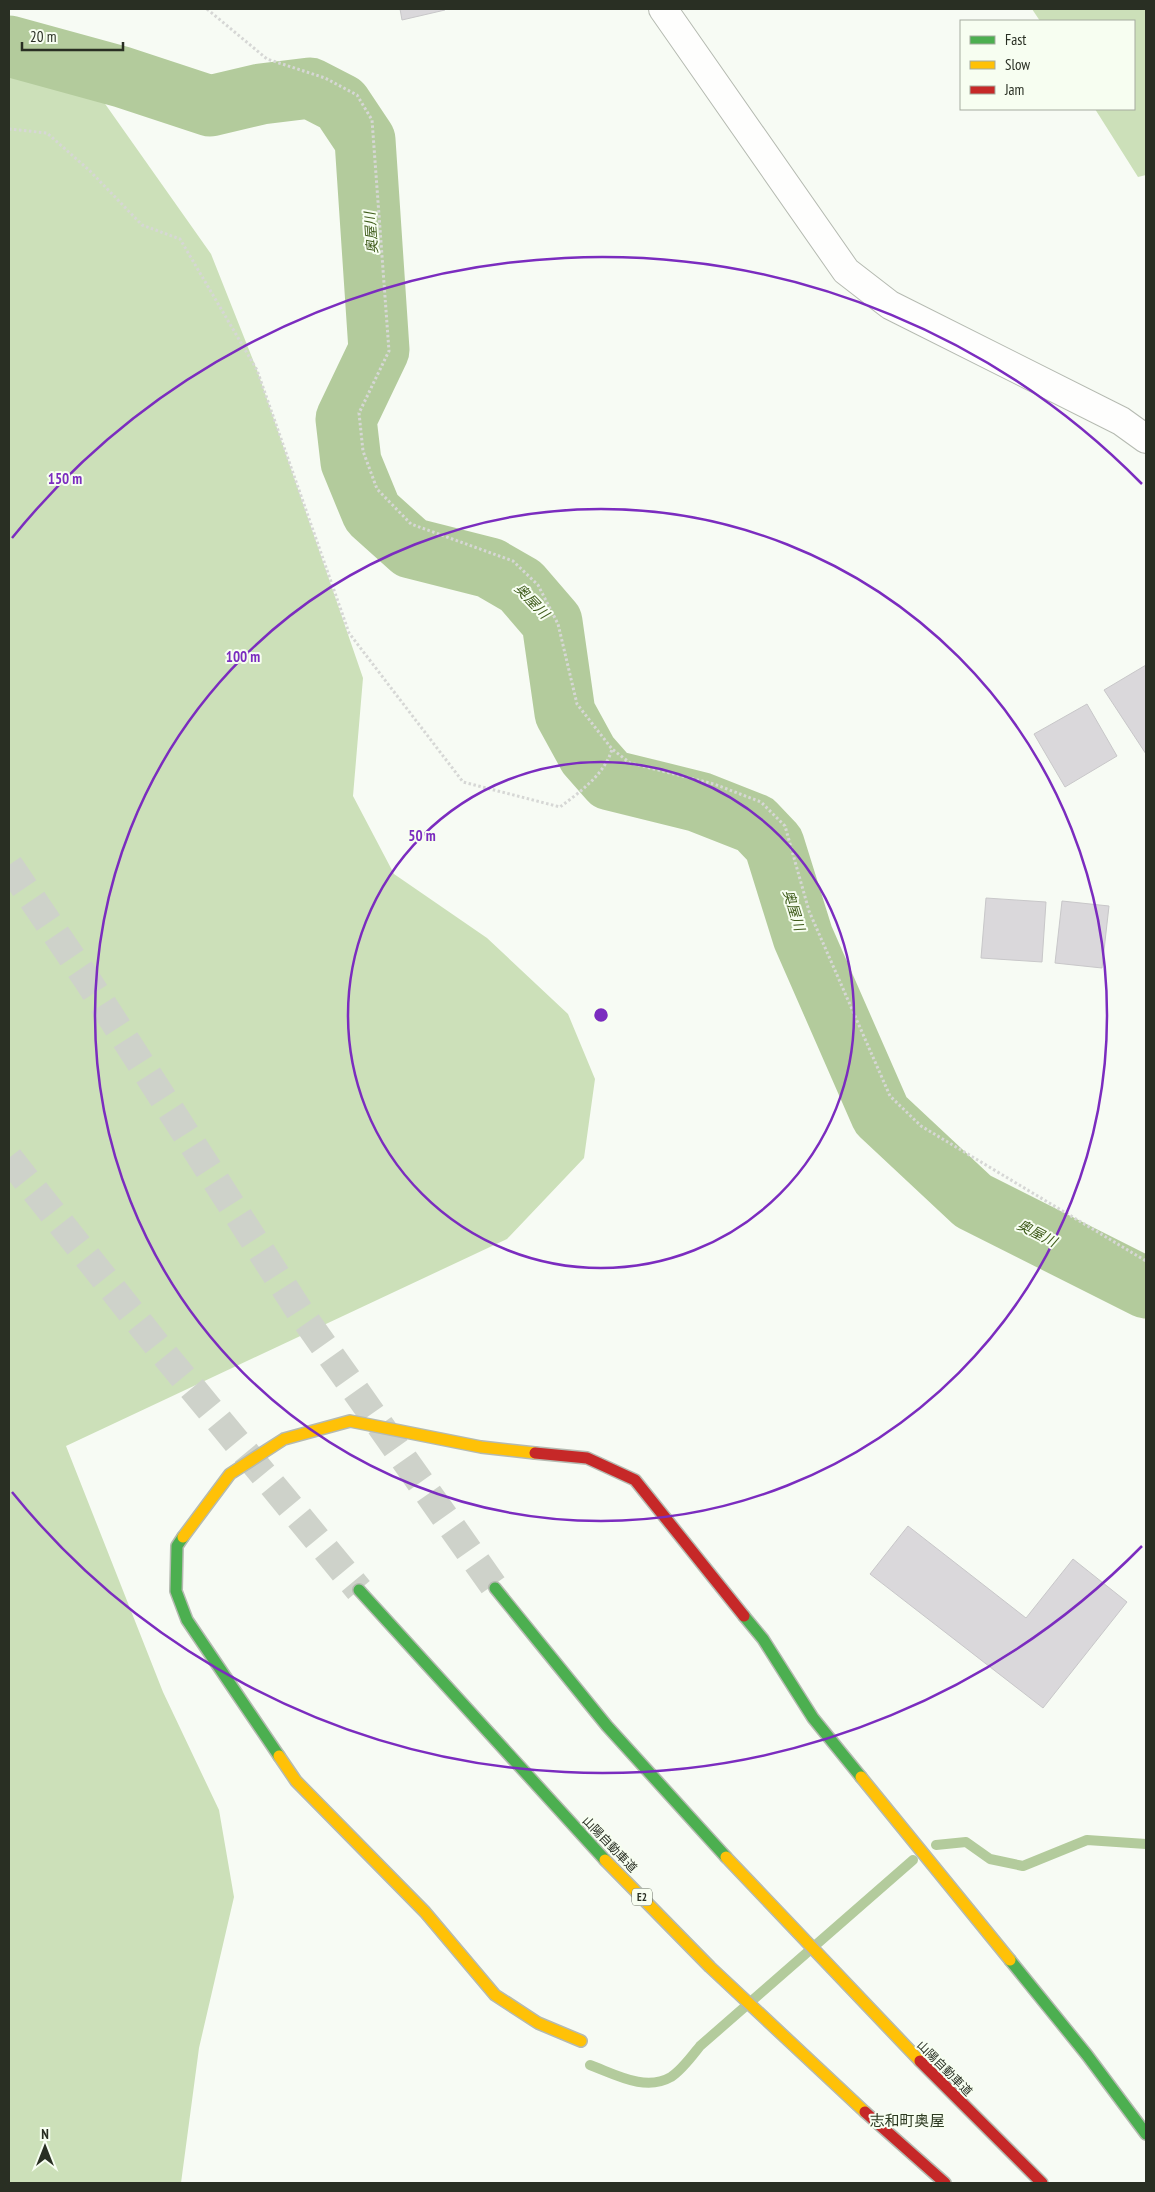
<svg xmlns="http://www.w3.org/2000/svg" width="1155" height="2192" font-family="'PT Sans Narrow','Noto Sans JP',sans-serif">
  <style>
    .forest { fill: #cce0b9 }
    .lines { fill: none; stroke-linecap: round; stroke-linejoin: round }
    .stream { stroke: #b3cb9c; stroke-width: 10 }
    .river { stroke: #b3cb9c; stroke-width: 61 }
    .building { fill: #dad8db; stroke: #c8c7c9 }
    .highway-tunnel { stroke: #ced2ca; stroke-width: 28; stroke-dasharray: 28 14; stroke-linecap: butt }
    .street-casing { stroke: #b5bab1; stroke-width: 30 }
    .fast-casing { stroke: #b5bab1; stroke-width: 14 }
    .slow-casing { stroke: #b5bab1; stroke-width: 14 }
    .jam-casing { stroke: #b5bab1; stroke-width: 14 }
    .path { stroke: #d6d7d5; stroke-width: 3; stroke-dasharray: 2.5 2.5; stroke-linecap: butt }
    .street { stroke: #fefefd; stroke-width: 28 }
    .fast { stroke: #4caf50; stroke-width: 11 }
    .slow { stroke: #ffc107; stroke-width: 11 }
    .jam { stroke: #c62828; stroke-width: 11 }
    .ring { fill: none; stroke: #7b2cbf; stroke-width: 2.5 }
    .labels { text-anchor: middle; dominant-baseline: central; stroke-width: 4; stroke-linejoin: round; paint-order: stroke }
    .shield { fill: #f7fef1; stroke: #676d61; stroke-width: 1 }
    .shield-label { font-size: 11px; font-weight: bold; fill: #292f23 }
    .street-label { font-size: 12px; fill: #292f23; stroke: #f7fef1 }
    .water-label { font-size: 14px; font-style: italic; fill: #3e5b1a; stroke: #f7fef1 }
    .quarter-label { font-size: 15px; fill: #2c3920; stroke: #f7fef1 }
    .centre { fill: #7b2cbf; stroke: #f7fef1; stroke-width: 2.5 }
    .ring-label { font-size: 15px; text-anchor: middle; font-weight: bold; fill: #7b2cbf; stroke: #f7fef1; stroke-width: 4; stroke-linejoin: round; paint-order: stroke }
  </style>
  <rect width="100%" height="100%" fill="#f7fbf4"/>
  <!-- forest -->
  <path class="forest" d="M1032,9H1146V175L1138,177L1095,109H1134V21H1040Z
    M9,72L96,91L211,254L257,370L363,678L353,796L394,874L487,938L568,1014L595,1079L584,1158L507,1239L66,1446L163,1692L219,1810L234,1897L199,2048L181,2183H9Z"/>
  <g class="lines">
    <!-- stream -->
    <path class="stream" d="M936,1845L966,1842L990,1859L1023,1866L1087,1840L1146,1844
      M590,2065C615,2074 645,2092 671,2077C682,2070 692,2056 700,2046L913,1860"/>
    <!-- river -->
    <path class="river" d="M9,46L122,77L210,106L261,94L310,88L341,104L365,140L379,350L346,419L351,462L372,513L411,548L490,568L521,586L552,622L565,713L588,755L610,780L699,802L755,824L774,844L803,937L881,1115L973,1201L1146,1288"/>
  </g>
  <!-- building -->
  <path class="building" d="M400,9H445V10L402,20Z
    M1146,665V754L1104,690Z
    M1087,704L1117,756L1065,787L1034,734Z
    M986,898L1046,902L1042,962L981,958Z
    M1062,901L1109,906L1102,968L1055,963Z
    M908,1526L1026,1618L1073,1559L1127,1602L1043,1708L870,1574Z"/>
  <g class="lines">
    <!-- highway-tunnel -->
    <path class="highway-tunnel" d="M9,865L86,978L300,1312L495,1588
      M9,1158L164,1354L359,1590"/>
    <defs>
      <path id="street" d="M663,9L846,271L890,305L1121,421L1146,439"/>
      <path id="fast" d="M183,1537L177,1546L176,1591L187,1620L279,1756
        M495,1588L607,1726L726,1857
        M359,1590L605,1860
        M744,1616L763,1639L813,1718L861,1777
        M1010,1960L1087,2055L1146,2134"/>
      <path id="slow" d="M183,1537L230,1474L284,1439L350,1421L481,1447L535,1453
        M279,1756L296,1781L425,1912L495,1995L538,2023L581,2041
        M861,1777L1010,1960
        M726,1857L920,2061
        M605,1860L710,1967L865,2112"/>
      <path id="jam" d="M535,1453L587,1458L635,1480L744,1616
        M920,2061L1042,2183
        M865,2112L945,2183"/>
    </defs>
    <!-- street casing -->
    <use href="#street" class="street-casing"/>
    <!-- fast casing -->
    <use href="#fast" class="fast-casing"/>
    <!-- slow casing -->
    <use href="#slow" class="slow-casing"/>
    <!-- jam casing -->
    <use href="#jam" class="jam-casing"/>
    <!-- path -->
    <path class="path" d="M207,9L267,59L325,78L357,95L372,120L389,351L359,413L363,451L377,489L411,524L513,561L538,585L558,624L577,704L612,749L630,763L714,784L761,802L785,826L809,911L890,1096L921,1126L1146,1261
      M9,129L47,133L90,171L142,225L180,239L257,370L349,633L463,782L560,807C580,792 605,774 612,749"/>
    <!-- street -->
    <use href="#street" class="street"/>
    <!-- fast -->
    <use href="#fast" class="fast"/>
    <!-- slow -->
    <use href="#slow" class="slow"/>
    <!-- jam -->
    <use href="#jam" class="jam"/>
  </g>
  <!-- distance rings -->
  <g class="ring">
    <circle cx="601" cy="1015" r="253"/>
    <circle cx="601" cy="1015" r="506"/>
    <path d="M1142 1546A758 758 0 0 1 12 1492M12 538A758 758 0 0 1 1142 484"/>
  </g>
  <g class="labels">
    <!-- shield labels -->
    <rect class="shield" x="632" y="1888.5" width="20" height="17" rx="4"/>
    <g class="shield-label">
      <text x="642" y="1897">E2</text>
    </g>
    <!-- street labels -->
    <g class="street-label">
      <text transform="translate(610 1844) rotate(46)">山陽自動車道</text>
      <text transform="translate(945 2068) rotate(45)">山陽自動車道</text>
    </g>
    <!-- water labels -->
    <g class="water-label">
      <text transform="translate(371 233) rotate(-94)">奥屋川</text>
      <text transform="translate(532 601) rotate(46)">奥屋川</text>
      <text transform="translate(794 910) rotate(73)">奥屋川</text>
      <text transform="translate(1037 1233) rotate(27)">奥屋川</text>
    </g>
    <!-- quarter labels -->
    <g class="quarter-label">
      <text x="907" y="2120">志和町奥屋</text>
    </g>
  </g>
  <circle cx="601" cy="1015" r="8" class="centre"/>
  <g class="ring-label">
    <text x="65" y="484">150 m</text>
    <text x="243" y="662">100 m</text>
    <text x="422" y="841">50 m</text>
  </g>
  <!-- border -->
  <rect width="1155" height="2192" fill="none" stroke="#292f23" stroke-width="20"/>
  <!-- legend -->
  <rect x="960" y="20" width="175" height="90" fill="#f7fef1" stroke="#a5ab9f"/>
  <rect x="970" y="36" width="25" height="8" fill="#4caf50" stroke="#a5ab9f"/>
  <text x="1005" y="45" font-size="15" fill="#292f23">Fast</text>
  <rect x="970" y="61" width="25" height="8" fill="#ffc107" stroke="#a5ab9f"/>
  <text x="1005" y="70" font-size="15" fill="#292f23">Slow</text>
  <rect x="970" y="86" width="25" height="8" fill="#c62828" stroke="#a5ab9f"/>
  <text x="1005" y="95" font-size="15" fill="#292f23">Jam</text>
  <!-- north arrow -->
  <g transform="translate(45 2147)" stroke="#f7fef1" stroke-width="4" paint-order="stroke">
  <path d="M0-4L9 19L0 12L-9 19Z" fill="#292f23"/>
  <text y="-8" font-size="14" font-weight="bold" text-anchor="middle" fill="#292f23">N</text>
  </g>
  <!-- scale -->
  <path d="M22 42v8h101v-8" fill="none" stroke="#292f23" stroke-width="2.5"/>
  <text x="30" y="42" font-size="15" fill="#292f23" stroke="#f7fef1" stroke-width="4" paint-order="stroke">20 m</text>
</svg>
